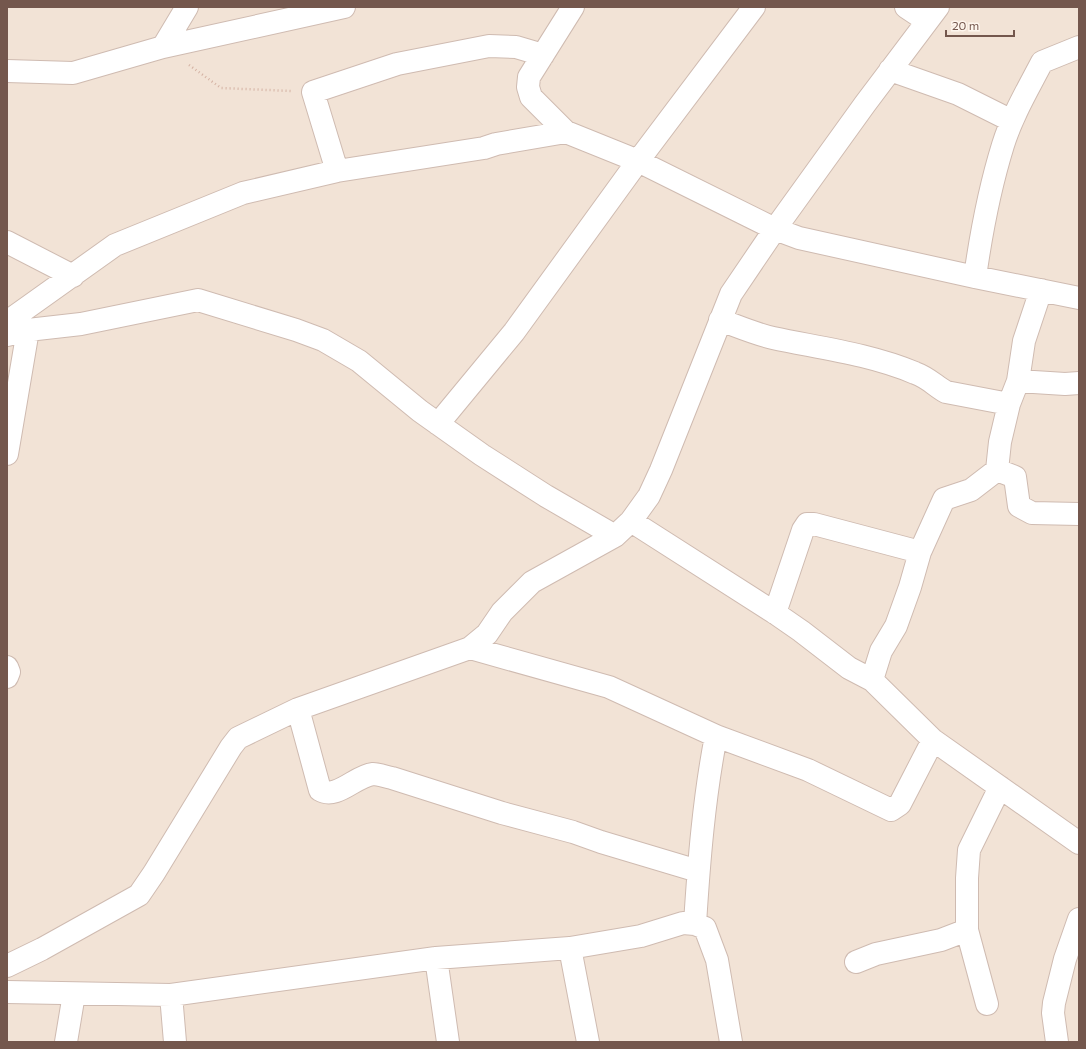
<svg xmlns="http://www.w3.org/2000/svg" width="1086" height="1049" font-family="Commissioner,sans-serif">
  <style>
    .residential { fill: #f2e3d6 }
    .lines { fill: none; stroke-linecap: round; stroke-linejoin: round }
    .minor-casing { stroke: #cfbbb1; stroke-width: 24 }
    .path { stroke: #d4b2a3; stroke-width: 2.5; stroke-dasharray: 1 3; stroke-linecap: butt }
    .minor { stroke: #fff; stroke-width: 22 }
  </style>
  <rect width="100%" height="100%" fill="#fbf2e7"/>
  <!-- residential -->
  <path class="residential" d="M7,7H1079V1042H7Z"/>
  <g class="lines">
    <defs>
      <path id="minor" d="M187,7L163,47L344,7
        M906,7L927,21
        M890,70L958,94L1012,121
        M7,71L73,73L163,47
        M566,132L531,97L528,87L529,77L573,7
        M337,171L313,92L397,64L489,46L516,47L543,55
        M7,242L73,276
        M975,277C981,234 990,187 1003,145C1012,116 1028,89 1042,62L1079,47
        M720,320C737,326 755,334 773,338C820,348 870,354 915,373C929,378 935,386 946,392L1009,404L1018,381L1024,341L1041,290
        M7,322L115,245L243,193L337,171L484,148L496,144L566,132L638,161L775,229L799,238L975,277L1079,298
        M7,335L28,330L81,324L198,300L296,330L323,340L359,361L420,411L482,455L546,496L615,536
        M1018,381L1065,384L1079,383
        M438,424L514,332L638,161L754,7
        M7,454L28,330
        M997,470L1015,477L1019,506L1032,513L1079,514
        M631,521L775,613L801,631L849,668L872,680L933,740L1079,843
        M775,613L803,530L807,524H814L920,552
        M470,648L609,687L716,736L808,770L891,810L900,804L933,740
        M7,667L9,672L7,677
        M872,680L881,651L896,626L910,587L920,552L944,499L971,490L997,470L1000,442L1009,404
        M298,709L320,790C337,800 355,776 373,774C379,774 386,777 392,778L502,813L573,832L601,842L698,871
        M695,924C699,860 704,798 716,736
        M967,930L987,1004
        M570,948L588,1042
        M436,958L448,1042
        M856,962L876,954L941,940L967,930V878L969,850L1000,787
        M7,966L42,949L139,895L154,873L231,747L238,738L298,709L470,648L487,634L502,612L532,582L615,536L631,521L649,496L661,470L731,294L775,229L865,104L938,7
        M7,992L171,995L436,958L570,948L641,936L683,923L695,924L705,928L717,960L731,1042
        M171,995L175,1042
        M66,1042L74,994
        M1057,1042L1053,1013L1054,1003L1065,959L1079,919"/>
    </defs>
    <!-- minor casing -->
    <use href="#minor" class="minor-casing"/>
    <!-- path -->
    <path class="path" d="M189,65L221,88L291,91"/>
    <!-- minor -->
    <use href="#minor" class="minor"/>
  </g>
  <!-- border -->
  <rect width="1086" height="1049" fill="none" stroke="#74574d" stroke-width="16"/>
  <!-- scale -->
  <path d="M946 30v6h68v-6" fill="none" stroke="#74574d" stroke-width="2"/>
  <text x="952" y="30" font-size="12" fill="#74574d" stroke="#fef6ee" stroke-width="3" paint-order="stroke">20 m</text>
</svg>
